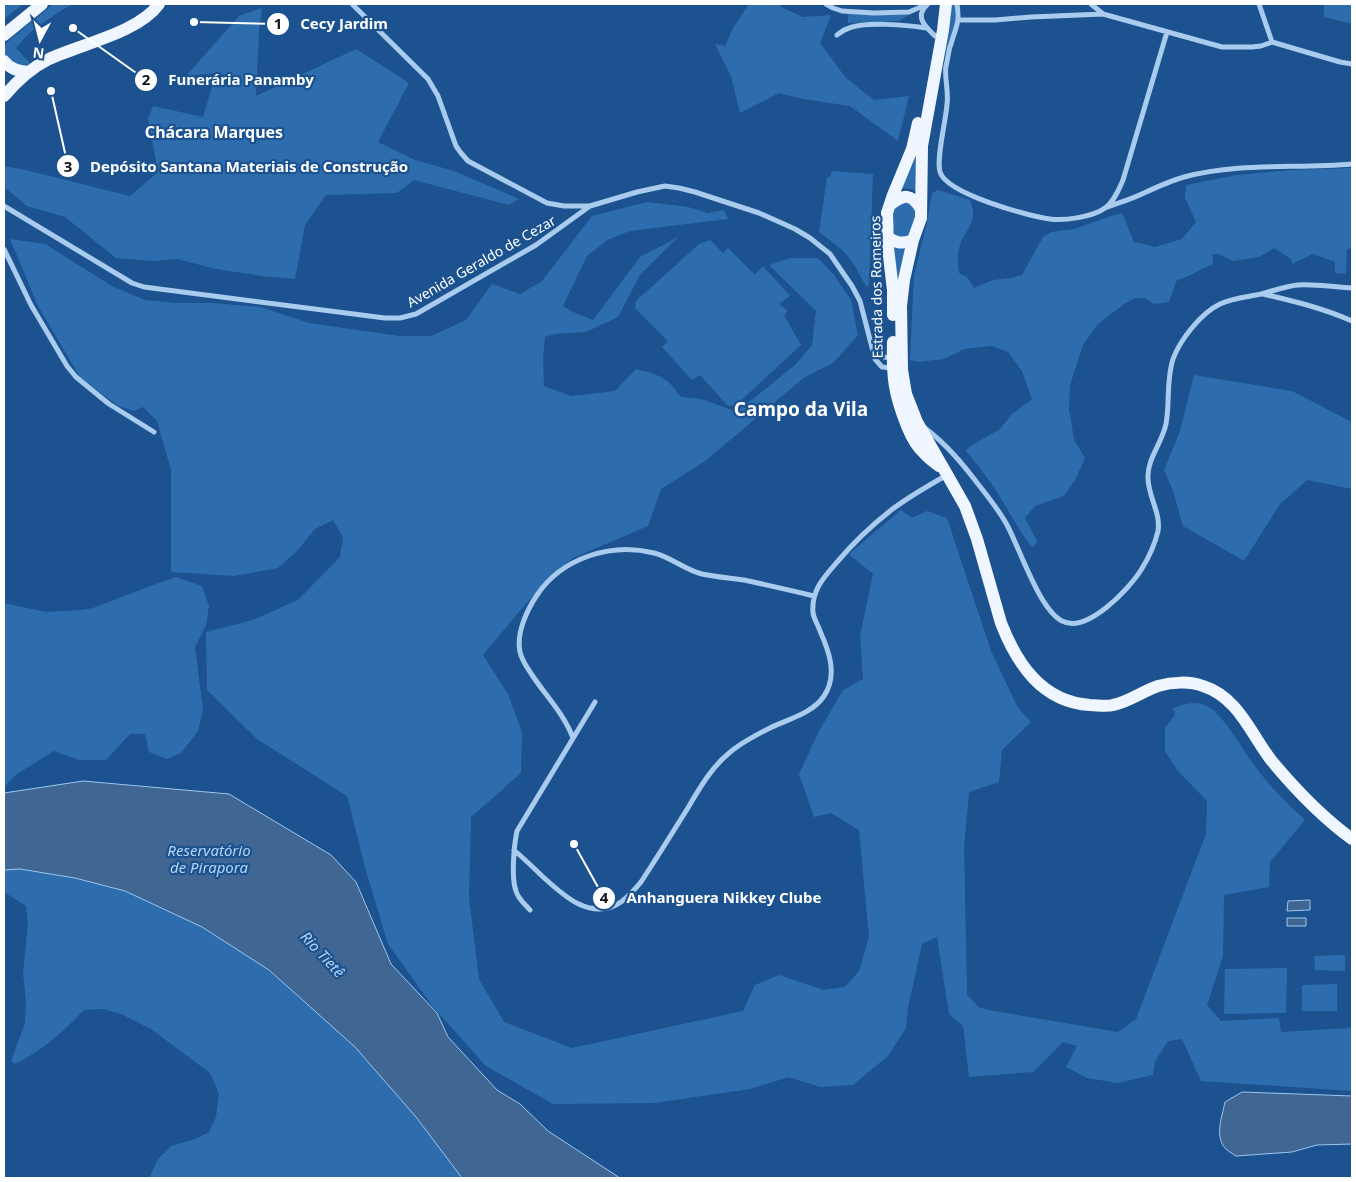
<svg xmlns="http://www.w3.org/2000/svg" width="1356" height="1182" font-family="'Noto Sans',sans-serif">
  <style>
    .green { fill: #2e6dad }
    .water { fill: #406793; stroke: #9cc6f0 }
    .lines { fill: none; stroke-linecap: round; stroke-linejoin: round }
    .minor { stroke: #a9cbee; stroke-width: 5 }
    .primary { stroke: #f0f6ff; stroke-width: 12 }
    .labels { text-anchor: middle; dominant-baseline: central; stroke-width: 4.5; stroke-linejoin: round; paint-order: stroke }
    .street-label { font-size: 14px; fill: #fff; stroke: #1b528f }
    .water-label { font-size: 15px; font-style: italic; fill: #b5d5f5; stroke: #1b528f }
    .quarter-label { font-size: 16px; font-weight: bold; fill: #fff; stroke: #1b528f }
    .district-label { font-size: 19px; font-weight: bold; fill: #fff; stroke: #1b528f }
    .leader { fill: none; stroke: #fff; stroke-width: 2 }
    .callout-dot { fill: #fff; stroke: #1b528f; stroke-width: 2 }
    .mark-label { font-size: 15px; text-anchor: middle; font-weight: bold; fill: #111 }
    .callout-label { font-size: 15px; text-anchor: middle; font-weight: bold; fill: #fff; stroke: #1b528f; stroke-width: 4.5; stroke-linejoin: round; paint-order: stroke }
  </style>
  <rect width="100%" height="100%" fill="#1b528f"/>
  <!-- green -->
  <path class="green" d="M4,4H23L4,19Z
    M53,4H72C53,16 30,29 16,48L32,65C23,69 11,64 5,56C3,53 4,48 5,44Z
    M749,4H779L781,7L803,17L831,15L820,43L846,78L874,100L909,96L898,141L850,106L803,99L779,93L740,113L731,76L715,44L725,46L733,28Z
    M950,4H955V24L946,51L942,56Z
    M1324,4H1352V24L1324,17Z
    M262,8L259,32L256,96L356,49L409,83L378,142L415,160L454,171L519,199L509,205L414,180L397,193L326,195L305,225L295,279L262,276L216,269L177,259L155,261L116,258L65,217L27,206L4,187V166L26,170L130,196L158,172L148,119L153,106L203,117L216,73L186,76L239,16Z
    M848,14H905L909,15L899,21L848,23Z
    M917,153L919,191L903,188L901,189Z
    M1352,168V248L1347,249L1346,274L1335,273V262L1313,254L1292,264L1291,259L1274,248L1259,257L1233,261L1219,254H1212L1213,264C1201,269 1189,277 1177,280L1169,302L1154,304L1144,298H1135L1124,304L1098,324L1083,345L1070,385L1069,409L1074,440L1085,458L1075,480L1064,496L1035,506L1025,518L1037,541L1033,548C1022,536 1017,525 1009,512C997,490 982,470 966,451L969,447L1000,429L1012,414L1032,399L1022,371L1008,352L992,346L964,349L944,359L918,362L910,360L914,276L927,222L932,193L938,190L970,200C980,224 963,229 959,249C957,257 958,265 959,273L967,277L974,288L993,280L1012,278L1022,275L1043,237L1051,232L1074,229L1111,216L1122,213L1134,242L1155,247L1182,239L1196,222L1185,198L1186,185L1237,175L1291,170Z
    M832,171L873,174L869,284L867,287C860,278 857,267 850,259C842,248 829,240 819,232L827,177H830Z
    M905,198L918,210L910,237L897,238C892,231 890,216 896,208C898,205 902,202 905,198Z
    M647,202L688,207L708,213L724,210L728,219L630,231L607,240L587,256L563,306L573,312L593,320L640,257L678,237L640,275L618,317L586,332L555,334L545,337L543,358L544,386L571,396L608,392L616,390L636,369C661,376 665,375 681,397L701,399L735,411L753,399L796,364L812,345L816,311L769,265L791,258H818L834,275L851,300L858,335L833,363L805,377L705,461L661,489L648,526L573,558L546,580L483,655L508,694L522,732L521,773L471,817L469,898L479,979L504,1022L572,1048L743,1011L755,985L779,975L824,990L845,987L859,971L869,937L859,830L831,813L814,817L799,774L819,731L843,690L863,679L860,636L873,574L849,554L901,510L912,518L927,511L947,518L991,651L1018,708L1031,722L1002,750L999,782L969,792L964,847L967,994L978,1007L988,1010L1118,1032L1136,1019L1206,834L1207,801L1177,770L1165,751V728L1175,715L1173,708C1184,704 1195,700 1207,706C1223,713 1245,754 1257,769C1271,788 1288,804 1305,820L1270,862L1269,887L1224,895L1223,956L1207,1005L1221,1021L1279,1018L1281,1032L1349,1028L1352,1026V1091L1201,1081L1182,1039L1168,1041L1155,1061L1153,1075L1118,1083L1087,1078L1066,1067L1077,1046L1063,1042L1033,1072L969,1077L963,1026L949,1014L937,937L922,944L908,1008L906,1028L888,1056L853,1085L820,1087L789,1077L750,1089L654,1103L553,1104L486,1066L433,1007L388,944L366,871L347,796L257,739L207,690L206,632L253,620L298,600L340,557L343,538L333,520L315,529L297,551L278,568L234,576L171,572V470L157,421L143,407L134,411L118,406L80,377L38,306L10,239L45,244L112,286L145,300L176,303H212L260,307L309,323L399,336H431L466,320L492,284L520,294L542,281L592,216Z
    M710,240L723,253L728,248L755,275L763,266L790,296L779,304L788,311L784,315L801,345L735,406H728L700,375L692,380L662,347L668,341L635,308L636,301L699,244Z
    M892,243L906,246L898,283Z
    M1194,375L1292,391L1352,422V489L1307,480L1280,504L1244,561L1183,526L1173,491L1164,470L1180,431Z
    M176,577L202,586L209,606L206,625L195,647L203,710L198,731L181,753L167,759L149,752L145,734H130L106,760H79L54,751L17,774L4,787V603L46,612L81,610L93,608L153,585Z
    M20,869L75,878L125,891L202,927L269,970L355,1046L416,1117L462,1178H149L158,1159L171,1146L195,1139L209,1132L216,1117L219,1094L210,1073L151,1029L121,1014L103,1009L84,1010C64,1031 42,1051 15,1064L11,1061L25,1023L26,1002L23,973L28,924L26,906L4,892V870Z
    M1345,955V971L1315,970L1314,956Z
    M1287,968L1286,1013L1224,1014L1225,969Z
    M1337,984V1011H1302V985Z"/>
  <!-- water -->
  <path class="water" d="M83,781L229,794L331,855L356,882L391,964L437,1013L448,1037L497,1090L520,1104L548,1131L620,1178H462L416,1117L355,1047L269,970L202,927L125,891L75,878L20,869L4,870V793Z
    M1310,900V910L1287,911L1288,901Z
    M1287,918H1306V926H1287Z
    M1242,1092L1352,1096V1144L1317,1145L1292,1152L1236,1156C1233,1154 1229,1152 1226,1149C1214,1137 1222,1117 1225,1102Z"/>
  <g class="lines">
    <!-- minor -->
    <path class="minor" d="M352,4L428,79L438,96L456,146L461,153L468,161L547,203L564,206H590
      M826,4L833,8L842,11L874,13L909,12L928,4
      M957,4C960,24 956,26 951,44C948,51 948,59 946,66C944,76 949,92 947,104C946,121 936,158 940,172C947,194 1028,216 1050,219C1064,221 1093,217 1105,208C1114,202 1119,189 1123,180L1167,32
      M1091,4L1103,14
      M1259,4L1272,42L1340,62L1352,64
      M927,5C914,17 926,27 935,36
      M959,20H995L1031,17L1103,14L1222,47H1252L1261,46L1272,42
      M837,35C840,33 843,30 847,29C863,21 908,25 926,28
      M4,206L132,283L144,287L385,318H400L416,314L536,245L590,206L637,192L665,186L679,188L695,192L759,213L795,229L810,238L830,254L852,286L860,301L875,359L882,367L892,368
      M1105,208C1118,203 1132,199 1144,193C1157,187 1170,181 1184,177C1239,162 1296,169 1352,164
      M4,249L31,305L67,366L76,377L109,404L154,432
      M1263,294C1293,301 1323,308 1352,321
      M873,352L884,357L893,358
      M925,428C947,445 962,463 978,484C988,497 999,510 1007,525C1020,549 1039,609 1062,621C1087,634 1129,589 1141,570C1148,559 1155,544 1158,531C1161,513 1148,496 1148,478C1147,459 1162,443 1166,424C1170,403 1166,380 1173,359C1180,340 1201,313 1220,304C1233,298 1247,297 1261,294C1273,291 1286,286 1298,285C1316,284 1334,287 1352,288
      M573,738C564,714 546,696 532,675C527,667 522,661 520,652C516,633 527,610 537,595C562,558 611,542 654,553C671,557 685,570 702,574C716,577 730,578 744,580C767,585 790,590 814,596
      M514,850C523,858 533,867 542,876C562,894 587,919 616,905C626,900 634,890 641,882C656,859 671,835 686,811C698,791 710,769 728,754C740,743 756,735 770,728C788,719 812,714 824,696C838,675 829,651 820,631C818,625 814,619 813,613C811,590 824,577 838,561C854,542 871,526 890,511C908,497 928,486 947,475
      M530,910C525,904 518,899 516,891C511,878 514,845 517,831L595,702"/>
    <!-- primary -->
    <path class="primary" d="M946,4L943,30L922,146L921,218L913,240L904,280L901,306L902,370L906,394L917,422L965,506L977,539L1001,623C1017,664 1042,702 1090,705C1097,705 1106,707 1113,705C1129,702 1143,691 1158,686C1172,682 1190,681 1203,686C1238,697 1251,734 1271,760C1295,789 1322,817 1352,839
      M4,35L42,4
      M4,61C10,69 18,71 28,72
      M4,96C17,81 31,68 49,59C81,44 138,33 159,4
      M890,205C904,194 911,193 921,209
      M887,236C896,244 903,244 913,240
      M893,315V290L888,248L887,213L893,195L912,149L918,123
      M893,342C892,377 894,394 907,426C911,436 916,446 924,453C928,458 934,462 939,466"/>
  </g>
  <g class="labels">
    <!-- street labels -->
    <g class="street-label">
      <text transform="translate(481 261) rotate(-30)">Avenida Geraldo de Cezar</text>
      <text transform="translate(876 287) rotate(-91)">Estrada dos Romeiros</text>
    </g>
    <!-- water labels -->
    <g class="water-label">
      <text x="209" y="850">Reservatório<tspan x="209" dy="17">de Pirapora</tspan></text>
      <text transform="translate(323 954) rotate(47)">Rio Tietê</text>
    </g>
    <!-- quarter labels -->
    <g class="quarter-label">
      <text x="214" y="132">Chácara Marques</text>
    </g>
    <!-- district labels -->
    <g class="district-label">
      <text x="801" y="409">Campo da Vila</text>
    </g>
  </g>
  <!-- callouts -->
  <path class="leader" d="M194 22L278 24M73 28L146 80M51 91L68 166M574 844L604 898"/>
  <g class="callout-dot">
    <circle cx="194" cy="22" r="5"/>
    <circle cx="73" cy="28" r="5"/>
    <circle cx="51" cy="91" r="5"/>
    <circle cx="574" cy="844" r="5"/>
    <circle cx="278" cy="24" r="12"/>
    <circle cx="146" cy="80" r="12"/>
    <circle cx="68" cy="166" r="12"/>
    <circle cx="604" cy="898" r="12"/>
  </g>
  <g class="mark-label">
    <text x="278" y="29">1</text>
    <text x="146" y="85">2</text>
    <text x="68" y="172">3</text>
    <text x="604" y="903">4</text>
  </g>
  <g class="callout-label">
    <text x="344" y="29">Cecy Jardim</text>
    <text x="241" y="85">Funerária Panamby</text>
    <text x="249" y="172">Depósito Santana Materiais de Construção</text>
    <text x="724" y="903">Anhanguera Nikkey Clube</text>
  </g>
  <!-- border -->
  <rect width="1356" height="1182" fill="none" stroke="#ffffff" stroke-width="10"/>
  <!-- north arrow -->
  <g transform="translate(40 40) rotate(187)" stroke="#1b528f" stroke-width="4" paint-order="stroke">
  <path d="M0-4L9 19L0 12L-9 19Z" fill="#ffffff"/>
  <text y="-8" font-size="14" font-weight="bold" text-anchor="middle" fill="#ffffff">N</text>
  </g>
</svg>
